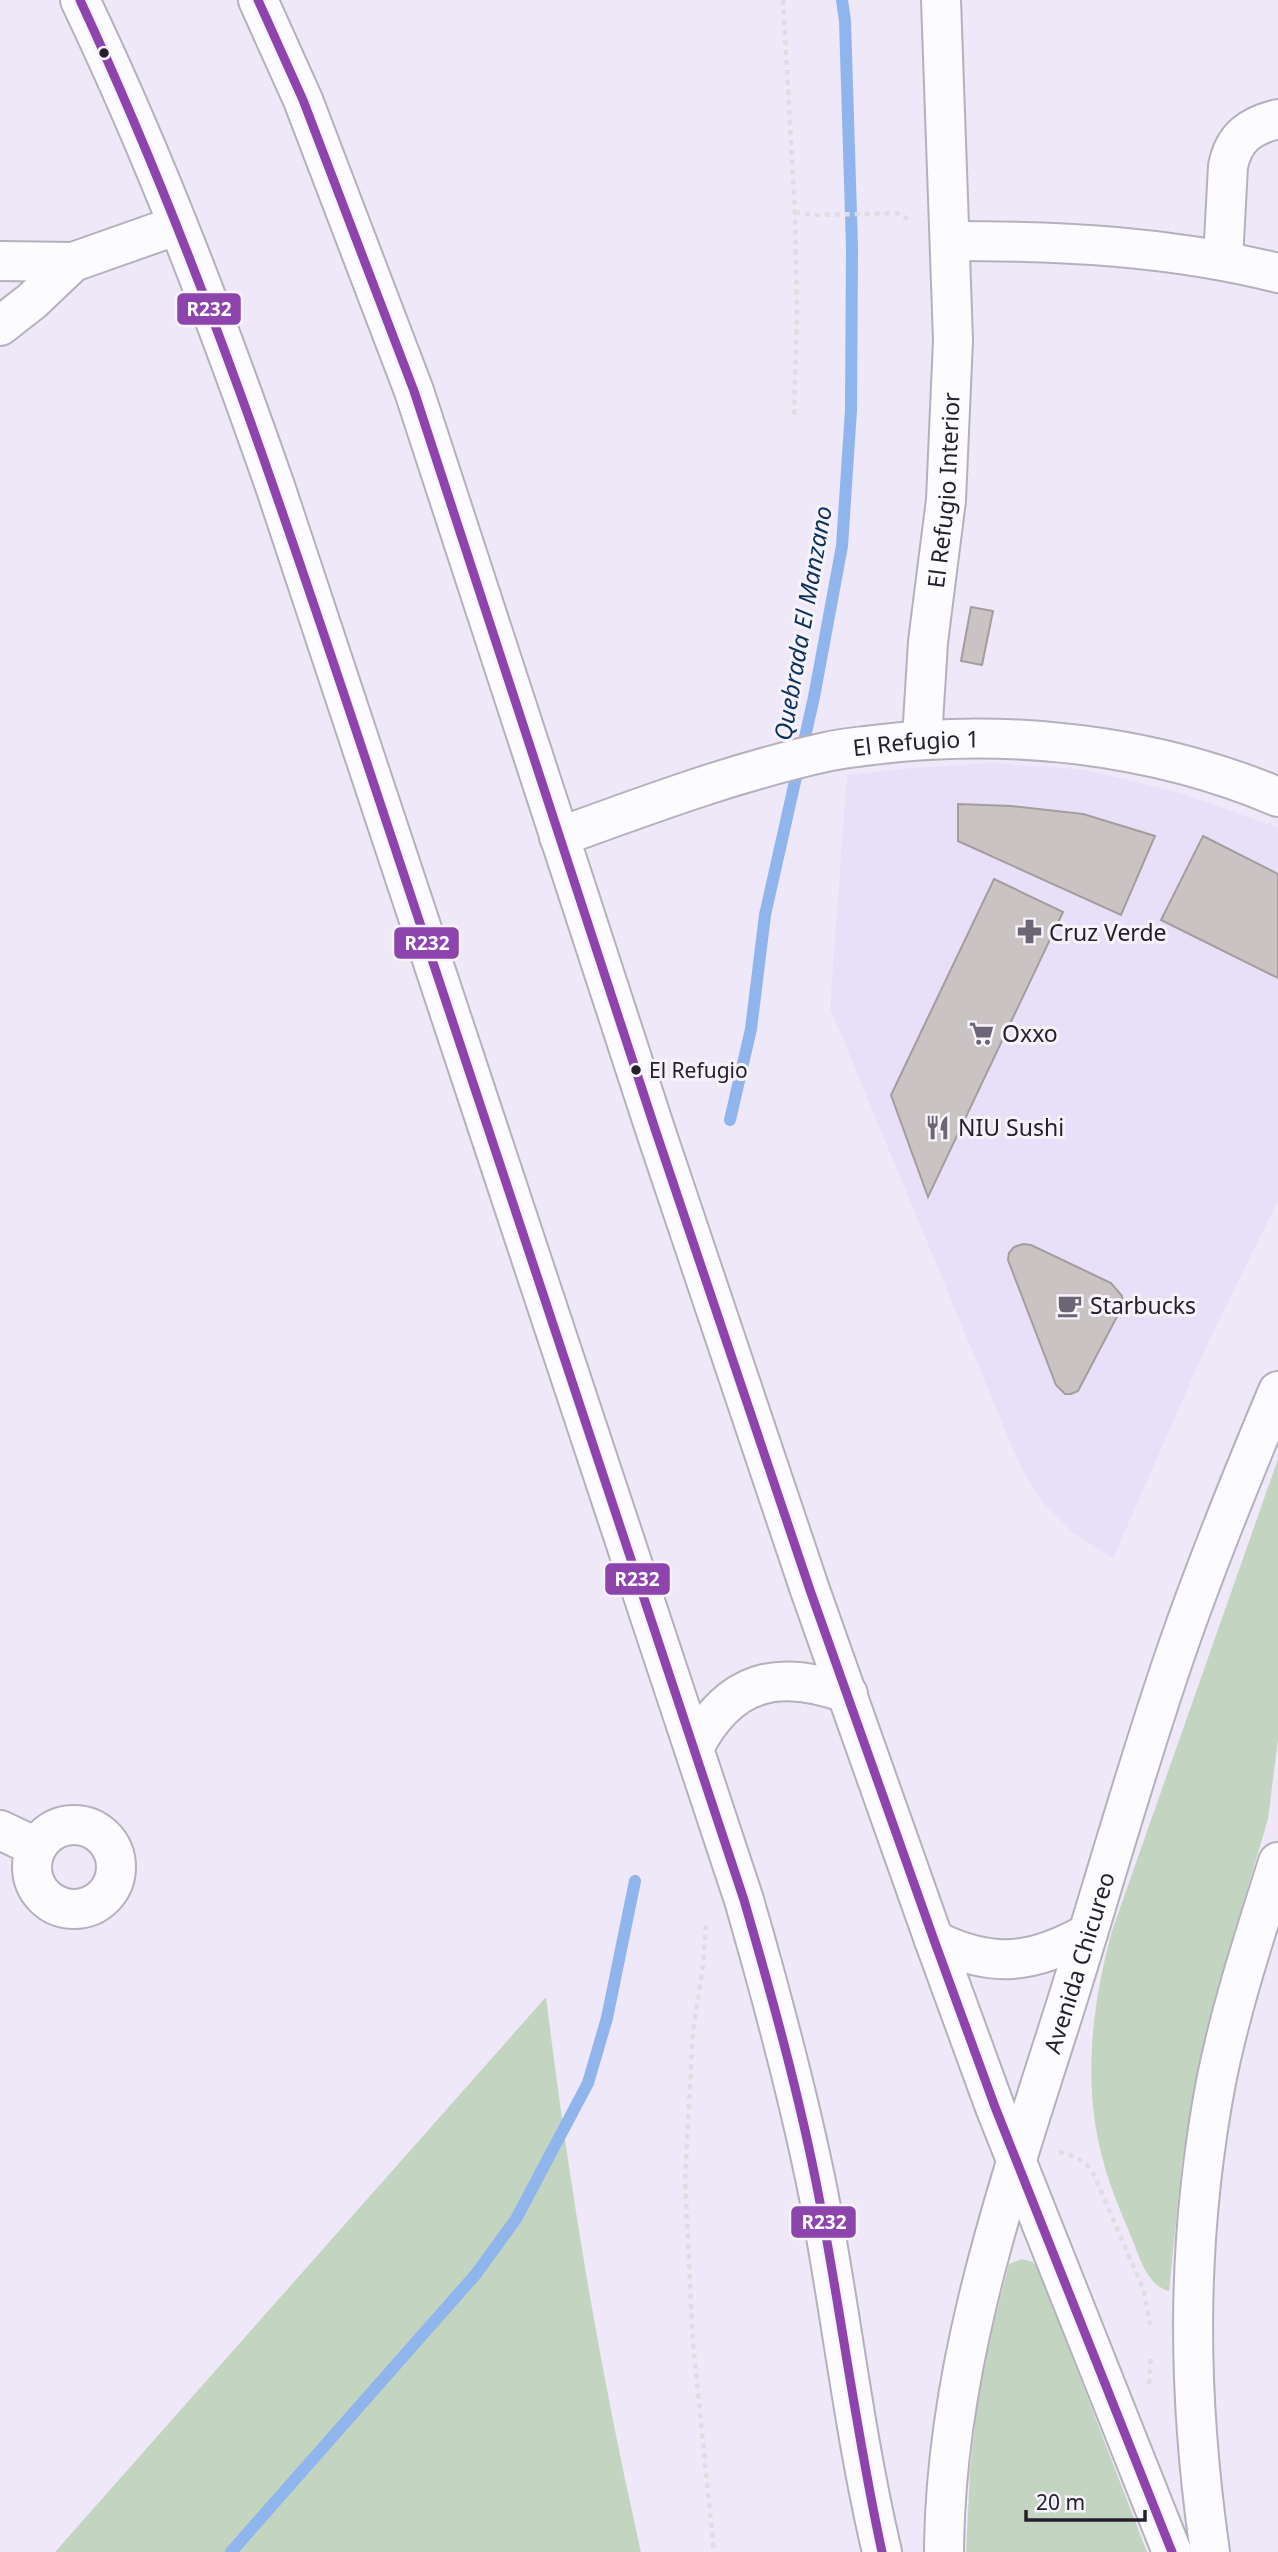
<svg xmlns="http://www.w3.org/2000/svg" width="1278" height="2552" font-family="'Noto Sans',sans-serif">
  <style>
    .built { fill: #e8dff9 }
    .green { fill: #c3d5c0 }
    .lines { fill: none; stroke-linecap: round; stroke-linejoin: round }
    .stream { stroke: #90b5ec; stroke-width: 12 }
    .building { fill: #cac3c4; stroke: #a39d9e; stroke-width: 2 }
    .minor-casing { stroke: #b5b0be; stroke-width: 42 }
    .tertiary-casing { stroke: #b5b0be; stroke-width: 42 }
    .secondary-casing { stroke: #b5b0be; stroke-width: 42 }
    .path { stroke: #dfdde2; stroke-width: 4.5; stroke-dasharray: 5 5; stroke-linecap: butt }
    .minor { stroke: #fcfcfe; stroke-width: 38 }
    .tertiary { stroke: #fcfcfe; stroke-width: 38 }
    .secondary { stroke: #fcfcfe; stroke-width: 38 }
    .bus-1-casing { stroke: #f6f3fa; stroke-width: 14 }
    .bus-1 { stroke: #8e44ad; stroke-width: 9 }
    .bus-dot { fill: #25202d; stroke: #f6f3fa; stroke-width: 2.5 }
    .labels { text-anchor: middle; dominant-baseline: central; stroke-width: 6; stroke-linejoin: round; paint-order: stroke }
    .bus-label { font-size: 21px; fill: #25202d; stroke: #f6f3fa; text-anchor: start }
    .street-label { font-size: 23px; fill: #25202d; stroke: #f6f3fa }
    .poi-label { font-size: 23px; fill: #25202d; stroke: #f6f3fa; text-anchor: start }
    .water-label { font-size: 24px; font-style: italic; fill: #0a315e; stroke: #f6f3fa }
    .line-badge { stroke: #f6f3fa; stroke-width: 2.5 }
    .badge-label { font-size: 19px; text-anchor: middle; font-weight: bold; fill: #fff }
  </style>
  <rect width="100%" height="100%" fill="#eee8f8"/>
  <!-- built -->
  <path class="built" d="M993,763L1086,770L1181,793L1278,828V1200L1205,1349L1113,1558L1072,1532L1043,1503L1021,1468L830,1008L847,775L914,768Z"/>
  <!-- green -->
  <path class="green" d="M1278,1459V1739L1268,1819L1214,2002L1196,2082L1182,2162L1169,2291C1148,2286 1140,2259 1133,2241C1122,2214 1110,2188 1103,2160C1082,2086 1092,2004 1112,1931Z
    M546,1997C569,2184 599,2368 641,2552H55Z
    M1022,2259L1033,2262L1038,2269L1147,2552H966L970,2470L976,2415L984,2362L1009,2264Z"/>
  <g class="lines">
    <!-- stream -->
    <path class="stream" d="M730,1120L751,1029L765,915L814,697L842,546L851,410L852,247L845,21L842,0
      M231,2552L476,2274L516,2219L588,2083L607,2018L635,1881"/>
  </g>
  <!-- building -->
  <path class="building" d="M971,607L993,611L982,665L961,661Z
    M958,804L1011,806L1083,814L1155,836L1121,915L958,841Z
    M1203,836L1278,874V978L1161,920Z
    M994,879L1063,912L928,1197L891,1095Z
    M1023,1244L1031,1245L1111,1283L1122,1296L1123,1305L1078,1391L1071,1394H1065L1056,1385L1008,1260L1009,1253L1014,1247Z"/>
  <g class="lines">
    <defs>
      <g id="minor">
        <path d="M951,241C1063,241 1169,246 1278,273"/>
        <path d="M1223,260L1228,166C1234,137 1250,126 1278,119"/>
        <path d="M0,261L73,262L178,225"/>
        <path d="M0,326L32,301L73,262"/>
        <path id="s1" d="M922,739L928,642L946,500L953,340L941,0"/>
        <path id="s2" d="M559,837C647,805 735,772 826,752C841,748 858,747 873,745C1008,728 1153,744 1278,797"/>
        <circle cx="74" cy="1867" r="42"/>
        <path d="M0,1830L36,1847"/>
      </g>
      <path id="tertiary" d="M80,0C156,159 218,323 276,489L744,1900C772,1997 798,2093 818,2192C841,2312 854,2433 882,2552
        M258,0L303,100L414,391L656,1132L810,1590L934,1940L995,2107L1172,2552
        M694,1748C729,1680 778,1668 848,1694"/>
      <g id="secondary">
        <path d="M934,1940C992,1969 1033,1964 1088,1933"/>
        <path id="s3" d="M944,2552C945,2360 1012,2176 1069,1995C1104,1883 1136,1769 1174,1658C1205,1567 1241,1479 1278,1391"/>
        <path d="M1210,2552C1187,2392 1186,2241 1216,2082C1231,2007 1255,1935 1278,1862"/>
      </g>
    </defs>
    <!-- minor casing -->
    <use href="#minor" class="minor-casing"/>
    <!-- tertiary casing -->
    <use href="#tertiary" class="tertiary-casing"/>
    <!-- secondary casing -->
    <use href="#secondary" class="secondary-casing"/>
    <!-- path -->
    <path class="path" d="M783,0L795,212L797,314L794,416
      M795,212L816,215L897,213L908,219
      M706,1925L703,1965L693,2031L685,2180L693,2343L714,2552
      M1059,2152C1073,2154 1082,2160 1092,2170L1144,2291L1150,2325
      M1149,2384L1151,2354"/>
    <!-- minor -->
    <use href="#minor" class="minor"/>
    <!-- tertiary -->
    <use href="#tertiary" class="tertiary"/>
    <!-- secondary -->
    <use href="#secondary" class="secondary"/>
    <defs>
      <path id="bus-1" d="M80,0C211,282 305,577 403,872C517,1215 630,1557 744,1900C772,1997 799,2094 818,2192C841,2312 856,2433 882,2552
        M258,0L303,100L414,391L656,1132L810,1590L934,1940L995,2107L1172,2552"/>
    </defs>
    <!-- bus-1 casing -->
    <use href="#bus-1" class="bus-1-casing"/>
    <!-- bus-1 -->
    <use href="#bus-1" class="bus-1"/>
  </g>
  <!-- icons -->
  <defs>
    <symbol id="pharmacy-bare" viewBox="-9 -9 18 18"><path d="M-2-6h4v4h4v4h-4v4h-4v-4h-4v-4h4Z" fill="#6b6674" stroke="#f6f3fa" stroke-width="2.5" paint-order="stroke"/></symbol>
    <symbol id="supermarket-bare" viewBox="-9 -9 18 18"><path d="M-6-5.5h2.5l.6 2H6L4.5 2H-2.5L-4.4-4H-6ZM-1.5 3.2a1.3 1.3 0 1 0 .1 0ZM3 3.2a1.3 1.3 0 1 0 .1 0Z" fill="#6b6674" stroke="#f6f3fa" stroke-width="2.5" paint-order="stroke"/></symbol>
    <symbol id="restaurant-bare" viewBox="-9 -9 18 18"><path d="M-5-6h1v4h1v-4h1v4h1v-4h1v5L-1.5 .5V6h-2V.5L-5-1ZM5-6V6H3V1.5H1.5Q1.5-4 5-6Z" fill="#6b6674" stroke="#f6f3fa" stroke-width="2.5" paint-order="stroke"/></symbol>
    <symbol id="cafe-bare" viewBox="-9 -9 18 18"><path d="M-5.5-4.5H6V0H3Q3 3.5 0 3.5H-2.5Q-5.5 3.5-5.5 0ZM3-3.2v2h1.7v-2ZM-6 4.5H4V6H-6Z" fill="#6b6674" stroke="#f6f3fa" stroke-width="2.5" paint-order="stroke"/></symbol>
  </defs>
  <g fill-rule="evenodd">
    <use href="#pharmacy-bare" x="1012" y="914" width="35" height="35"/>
    <use href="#supermarket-bare" x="964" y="1016" width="35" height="35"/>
    <use href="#restaurant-bare" x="920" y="1110" width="35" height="35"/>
    <use href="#cafe-bare" x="1052" y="1288" width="35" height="35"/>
  </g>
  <!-- markers -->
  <g class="bus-dot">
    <circle cx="104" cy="53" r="6"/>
    <circle cx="636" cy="1070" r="6"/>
  </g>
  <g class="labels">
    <!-- bus labels -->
    <g class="bus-label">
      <text x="649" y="1070">El Refugio</text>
    </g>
    <!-- street labels -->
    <g class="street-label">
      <text stroke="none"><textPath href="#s1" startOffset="250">El Refugio Interior</textPath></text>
      <text stroke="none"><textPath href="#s2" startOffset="371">El Refugio 1</textPath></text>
      <text stroke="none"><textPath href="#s3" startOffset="607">Avenida Chicureo</textPath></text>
    </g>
    <!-- poi labels -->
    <g class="poi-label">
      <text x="1049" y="932">Cruz Verde</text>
      <text x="1002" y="1033">Oxxo</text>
      <text x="958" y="1127">NIU Sushi</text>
      <text x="1090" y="1305">Starbucks</text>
    </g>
    <!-- water labels -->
    <g class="water-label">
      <text transform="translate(802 623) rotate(-80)">Quebrada El Manzano</text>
    </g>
  </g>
  <g class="line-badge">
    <rect x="176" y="292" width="66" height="34" rx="7" fill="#8e44ad"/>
    <rect x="393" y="926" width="67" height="34" rx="7" fill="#8e44ad"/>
    <rect x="604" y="1562" width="67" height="34" rx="7" fill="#8e44ad"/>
    <rect x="790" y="2205" width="67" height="34" rx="7" fill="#8e44ad"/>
  </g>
  <g class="badge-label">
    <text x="209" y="316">R232</text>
    <text x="427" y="950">R232</text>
    <text x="637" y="1586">R232</text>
    <text x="824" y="2229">R232</text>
  </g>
  <!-- scale -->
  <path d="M1026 2510v10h119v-10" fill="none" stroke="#25202d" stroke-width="3.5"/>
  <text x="1036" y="2510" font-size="21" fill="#25202d" stroke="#f6f3fa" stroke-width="5" paint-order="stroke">20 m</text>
</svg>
